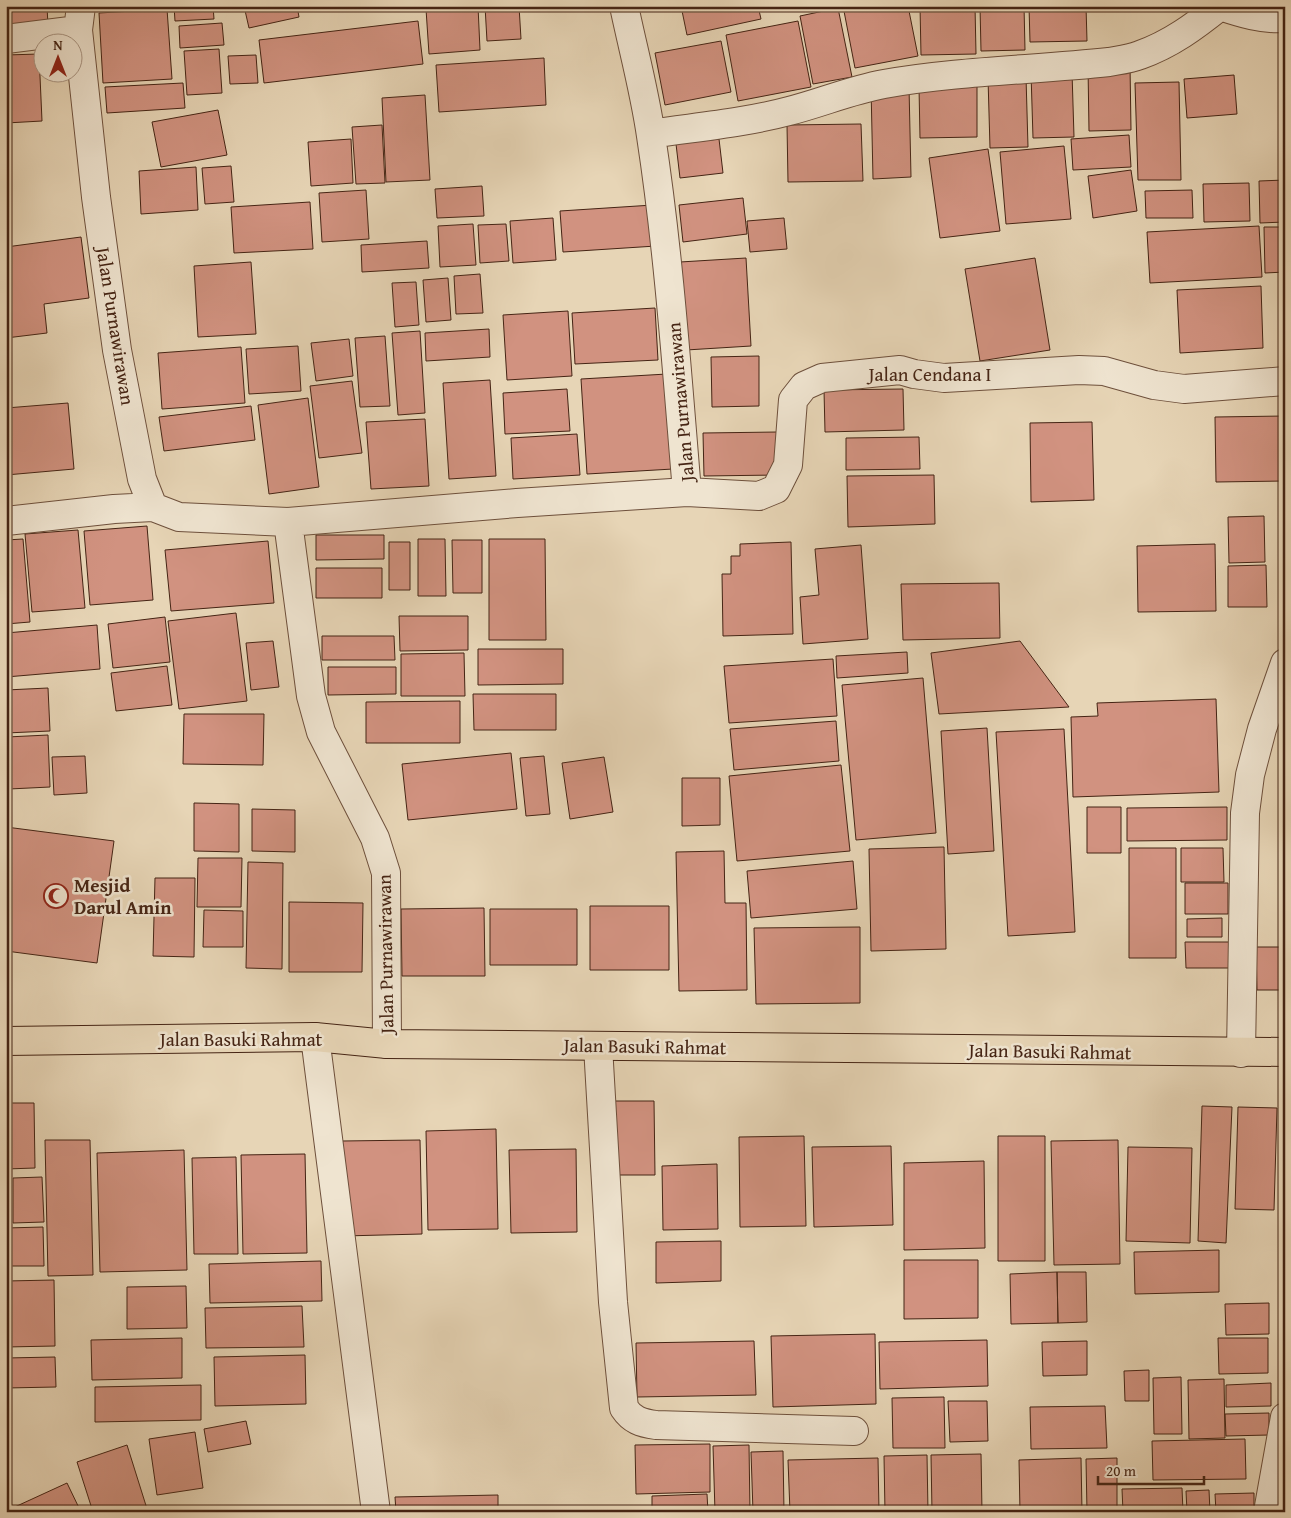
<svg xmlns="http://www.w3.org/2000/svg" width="1291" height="1518" font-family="'Gentium Book Plus',serif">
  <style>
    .building { fill: #d19280; stroke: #452414 }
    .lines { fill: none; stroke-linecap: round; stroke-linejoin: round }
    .minor-casing { stroke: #6e503c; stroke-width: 30 }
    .highway-casing { stroke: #452414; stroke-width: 30 }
    .minor { stroke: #efe4d0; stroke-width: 28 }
    .highway { stroke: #e7d5b6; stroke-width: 28 }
    .labels { text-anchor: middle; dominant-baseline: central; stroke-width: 5; stroke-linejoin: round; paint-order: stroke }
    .street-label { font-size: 19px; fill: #452414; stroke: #efe4d0 }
    .poi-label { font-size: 19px; font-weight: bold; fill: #452414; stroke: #efe4d0; text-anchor: start }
  </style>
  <rect width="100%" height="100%" fill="#e7d5b6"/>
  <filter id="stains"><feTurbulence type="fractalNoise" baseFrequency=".004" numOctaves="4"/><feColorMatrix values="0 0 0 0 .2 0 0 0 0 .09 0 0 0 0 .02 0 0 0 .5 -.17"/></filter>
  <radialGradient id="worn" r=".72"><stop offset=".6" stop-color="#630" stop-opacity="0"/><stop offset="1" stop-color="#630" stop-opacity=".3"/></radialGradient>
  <!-- building -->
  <path class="building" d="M6,6H47L48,26L6,29Z
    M174,6H213L214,19L175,21Z
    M244,6H297L299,17L249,28Z
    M478,6L480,50L429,54L426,9Z
    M485,6H519L521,39L487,41Z
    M681,6H758L761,19L687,35Z
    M843,6H908L918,56L855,68Z
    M920,6H975L976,54L921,55Z
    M980,6H1024L1025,50L981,51Z
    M1029,6H1086L1087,41L1030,42Z
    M838,8L852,77L813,84L800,16Z
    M167,9L172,79L103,83L99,13Z
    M418,21L423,64L264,83L259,40Z
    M798,21L811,87L738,101L726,35Z
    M222,23L224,45L180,48L179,26Z
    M721,41L731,92L665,105L655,53Z
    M219,49L222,93L187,95L184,51Z
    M39,54L42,121L6,123V55Z
    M256,55L258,83L230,84L228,56Z
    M544,58L546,105L439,112L436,65Z
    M1130,66L1131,130L1089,131L1088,67Z
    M1072,72L1074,137L1033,138L1031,73Z
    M1234,75L1237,114L1187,118L1184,79Z
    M1026,77L1028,147L990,148L988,78Z
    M1179,82L1181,180H1138L1135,83Z
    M183,83L185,108L107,113L105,87Z
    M977,86V137L920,138L919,87Z
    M1280,86H1285V134H1281Z
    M871,87H909L911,177L873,179Z
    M425,95L430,180L386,182L382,98Z
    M218,110L227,155L161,167L152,122Z
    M861,124L863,181L788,182L787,125Z
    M382,125L385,183L356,184L352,127Z
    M1129,135L1131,167L1073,170L1071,139Z
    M351,139L353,183L311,186L308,142Z
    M719,139L723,173L680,178L676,144Z
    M1064,146L1071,219L1006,224L1000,152Z
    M988,149L1000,231L940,238L929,158Z
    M231,166L234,202L205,204L202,168Z
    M196,167L198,210L141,214L139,171Z
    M1131,170L1137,211L1093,218L1088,176Z
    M1285,180V222L1260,223L1259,181Z
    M1249,183L1250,221L1204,222L1203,184Z
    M482,186L484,216L437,218L435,189Z
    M366,190L369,239L322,242L319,193Z
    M1192,190L1193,218H1146L1145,191Z
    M743,198L747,234L683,242L679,205Z
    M310,202L313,249L234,253L231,207Z
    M653,205L656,246L563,252L560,211Z
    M553,218L556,260L513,263L510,221Z
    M784,218L787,249L750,252L747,221Z
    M473,224L476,265L440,267L438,226Z
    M506,224L509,261L480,263L478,225Z
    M1259,226L1262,277L1150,283L1147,232Z
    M1264,227H1285V272L1265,273Z
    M81,237L89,298L44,304L47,333L6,338V247Z
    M427,241L429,268L362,272L361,245Z
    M746,258L751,346L686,350L680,262Z
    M1035,258L1050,350L980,361L965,269Z
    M251,262L256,334L198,337L194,266Z
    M480,274L483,313L456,314L454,276Z
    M448,278L451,320L426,322L423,280Z
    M416,282L419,325L395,327L392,283Z
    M1261,286L1263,348L1180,353L1177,290Z
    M655,308L658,360L575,364L572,313Z
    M568,311L572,376L507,380L503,315Z
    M489,329L490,357L426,361L425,333Z
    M420,331L425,413L398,415L392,333Z
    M385,336L390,406L360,407L355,338Z
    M349,339L353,376L316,381L311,343Z
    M298,346L301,391L249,394L246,349Z
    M241,347L245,403L162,409L158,353Z
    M759,356V406L712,407L711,357Z
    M667,374L673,469L587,474L581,379Z
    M490,380L496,476L449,479L443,383Z
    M352,381L362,453L319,458L310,386Z
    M567,389L570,431L505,434L503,393Z
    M903,389L904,430L825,432L824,390Z
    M308,398L319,487L269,494L258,405Z
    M68,403L74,469L6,475V408Z
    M251,406L255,440L164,451L159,417Z
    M1285,416V481L1216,482L1215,417Z
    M425,419L429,486L371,489L366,422Z
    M1092,422L1094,500L1031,502L1030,423Z
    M778,432L779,475L704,476L703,433Z
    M577,434L580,475L513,479L511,438Z
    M919,437L920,469L846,470V438Z
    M934,475L935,524L848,527L847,476Z
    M1264,516L1265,562L1229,563L1228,517Z
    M147,526L153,600L90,605L84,531Z
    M78,530L85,608L32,612L25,534Z
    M316,535H384V559L316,560Z
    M23,539L30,622L6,624V540Z
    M418,539H445L446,596H418Z
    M489,539H545L546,640H489Z
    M452,540H482V593H453Z
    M268,541L274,603L171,611L165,550Z
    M389,542H410V590H389Z
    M791,542L793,634L723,636L722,574H731V556H740V544Z
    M1215,544L1216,611L1138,612L1137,546Z
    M861,545L868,639L803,644L800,597L819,595L815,549Z
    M1266,565L1267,607H1228V566Z
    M316,568H382V598H316Z
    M999,583L1000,638L903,640L901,584Z
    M236,613L247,701L179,709L168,621Z
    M399,616H468V650L400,651Z
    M165,617L170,662L113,668L108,624Z
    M97,625L100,669L6,677V633Z
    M322,636H394L395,660H322Z
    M273,641L279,687L251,690L246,643Z
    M1020,641L1069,707L939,714L931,653Z
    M478,649H563V684L478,685Z
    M907,652L908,673L837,678L836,656Z
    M464,653L465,696H401V654Z
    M833,659L837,716L729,723L724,666Z
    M167,666L172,705L116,711L111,673Z
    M328,667H396V694L328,695Z
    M923,678L936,833L856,840L842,685Z
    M48,688L50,731L6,733V690Z
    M473,694H556V730H474Z
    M1216,699L1219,792L1073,797L1071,717L1098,716L1097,703Z
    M460,701V743H366V702Z
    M184,714H264L263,765L183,764Z
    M836,721L839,761L734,770L730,729Z
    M987,728L994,851L948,854L941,731Z
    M1064,729L1075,932L1008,936L996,732Z
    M48,735L50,787L9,789L7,737Z
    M511,753L517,809L408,820L402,764Z
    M85,756L87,793L54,795L52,757Z
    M544,756L550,814L526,816L520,758Z
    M604,757L613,812L570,819L562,763Z
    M841,765L850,851L737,861L729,776Z
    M682,778H720V825L682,826Z
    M194,803L239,804V852L194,851Z
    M1087,807H1121V853H1087Z
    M1227,807V840L1127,841V808Z
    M252,809L295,810V852L252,851Z
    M6,827L114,841L97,963L6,951Z
    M944,847L946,949L871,951L869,849Z
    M1129,848H1176V958H1129Z
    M1181,848H1223L1224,882H1181Z
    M724,851L725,903H746L747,990L679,991L676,852Z
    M198,858H242L241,907H197Z
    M853,861L857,909L751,918L747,871Z
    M248,862L283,863L282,969L246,968Z
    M155,878H195L194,957L153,956Z
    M1185,883H1228V914H1185Z
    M289,902L363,903L362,972H289Z
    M590,906H669V970H590Z
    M484,908L485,976H402L401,909Z
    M490,909H577V965H490Z
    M204,910L243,911V947H203Z
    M1222,918V937H1187V919Z
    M860,927V1003L756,1004L754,928Z
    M1185,942H1231V968H1186Z
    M1256,947H1285V990H1257Z
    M611,1101H654L655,1175H612Z
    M6,1103H34L35,1168L6,1169Z
    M1202,1106L1232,1107L1226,1243L1198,1241Z
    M1238,1107L1277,1108L1274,1210L1235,1209Z
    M496,1129L498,1229L428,1230L426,1131Z
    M804,1136L806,1226L740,1227L739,1137Z
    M998,1136H1045V1261H998Z
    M45,1140H90L93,1275L48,1276Z
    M420,1140L422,1234L343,1236L342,1141Z
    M1118,1140L1120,1264L1054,1265L1051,1141Z
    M891,1146L893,1225L814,1227L812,1147Z
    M1128,1147L1192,1148L1190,1243L1126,1241Z
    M576,1149L577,1232L511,1233L509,1150Z
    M184,1150L187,1270L100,1272L97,1153Z
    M305,1154L307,1253L243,1254L241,1155Z
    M236,1157L238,1254H194L192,1158Z
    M984,1161L985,1248L904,1250V1163Z
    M717,1164L718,1229L663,1230L662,1166Z
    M42,1177L44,1222L13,1223V1178Z
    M1285,1182V1216L1281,1215Z
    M43,1227L44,1266H6V1228Z
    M721,1241V1281L656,1283V1242Z
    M1219,1250V1292L1135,1294L1134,1252Z
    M904,1260H978V1318L904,1319Z
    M321,1261L322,1301L210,1303L209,1264Z
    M1057,1272L1058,1323L1011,1324L1010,1274Z
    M1057,1272H1086L1087,1322L1058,1323Z
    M54,1280L55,1346L6,1347V1281Z
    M186,1286L187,1328L127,1329V1287Z
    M1269,1303V1334L1226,1335L1225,1304Z
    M302,1306L304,1347L206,1348L205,1308Z
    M875,1334L876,1404L773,1407L771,1336Z
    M182,1338V1378L92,1380L91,1340Z
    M1218,1338H1268V1373L1219,1374Z
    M987,1340L988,1386L880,1389L879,1342Z
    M754,1341L756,1395L637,1397L636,1343Z
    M1087,1341V1375L1043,1376L1042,1342Z
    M305,1355L306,1404L215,1406L214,1357Z
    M55,1357L56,1387L6,1388V1358Z
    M1149,1370V1401H1125L1124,1371Z
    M1181,1377L1182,1434H1154L1153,1378Z
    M1224,1379L1225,1438L1189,1439L1188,1380Z
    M1271,1383V1406L1226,1407V1385Z
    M201,1385V1420L95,1422V1387Z
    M944,1397L945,1448H893L892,1398Z
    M948,1401H987L988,1441L950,1442Z
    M1105,1406L1107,1448L1031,1449L1030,1407Z
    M1269,1413V1435L1226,1436L1225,1414Z
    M246,1421L251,1444L208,1452L204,1429Z
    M195,1432L203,1488L157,1495L149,1439Z
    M1245,1439L1246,1479L1153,1480L1152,1441Z
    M710,1444V1492L636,1494L635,1445Z
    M127,1445L148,1512H93L77,1462Z
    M749,1445L750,1512H715L713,1446Z
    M783,1451L784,1512H753L751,1452Z
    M981,1454L982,1512H932L931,1455Z
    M927,1455L928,1512H885L884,1456Z
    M878,1458L879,1511L790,1512L788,1460Z
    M1081,1458L1082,1512H1020L1019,1460Z
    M1117,1458V1512H1087L1086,1459Z
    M67,1483L81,1512H6V1511Z
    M1182,1488L1183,1512H1123L1122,1489Z
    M1209,1490L1210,1512H1187L1186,1491Z
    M1254,1493V1512H1216L1215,1494Z
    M707,1494L708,1512H652V1496Z
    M498,1495V1512H396L395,1497Z"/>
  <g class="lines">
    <defs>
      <path id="minor" d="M81,6L78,30L96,197L117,350L142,479L153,507L179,517L288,522L517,503L687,492C677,373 669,254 651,136C645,93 633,49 624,6
        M6,39L78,30
        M651,134C697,127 744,123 789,111C821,103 851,90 884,84C958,71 1034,70 1109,62C1120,60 1130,59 1140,55C1171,44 1195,26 1220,6C1241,13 1263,20 1285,18
        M687,492L759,496L776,489L788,465L793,400L804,386L822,378L900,370L914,374L944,378L1079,370L1104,371L1154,385L1184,389L1285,381
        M6,521L114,509L153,507
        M288,522L311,696L321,732L375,838L386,873L387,1044
        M315,1037L376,1512
        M598,1046L613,1302L624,1408C632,1420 641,1423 656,1425L854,1431
        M1241,1053L1245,813L1250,775L1262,729L1285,663
        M1268,1512L1285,1417"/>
      <path id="highway" d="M6,1041L315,1037L387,1044L1285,1052"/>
    </defs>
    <!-- minor casing -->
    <use href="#minor" class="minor-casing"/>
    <!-- highway casing -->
    <use href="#highway" class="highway-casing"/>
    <!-- minor -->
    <use href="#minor" class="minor"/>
    <!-- highway -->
    <use href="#highway" class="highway"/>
  </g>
  <!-- icons -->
  <defs>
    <symbol id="mosque-ring" viewBox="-11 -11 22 22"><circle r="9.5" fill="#efe4d0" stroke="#8f2418" stroke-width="1.5"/><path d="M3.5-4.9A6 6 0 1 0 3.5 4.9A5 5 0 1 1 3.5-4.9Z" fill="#8f2418"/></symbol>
  </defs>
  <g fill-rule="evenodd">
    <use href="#mosque-ring" x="42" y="882" width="28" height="28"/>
  </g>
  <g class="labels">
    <!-- street labels -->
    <g class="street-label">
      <text transform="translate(116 326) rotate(81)">Jalan Purnawirawan</text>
      <text x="930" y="374">Jalan Cendana I</text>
      <text transform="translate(680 402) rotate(-95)">Jalan Purnawirawan</text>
      <text transform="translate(385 954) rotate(-91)">Jalan Purnawirawan</text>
      <text x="241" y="1039">Jalan Basuki Rahmat</text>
      <text transform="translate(645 1046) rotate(1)">Jalan Basuki Rahmat</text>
      <text transform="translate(1050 1051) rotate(1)">Jalan Basuki Rahmat</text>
    </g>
    <!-- poi labels -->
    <g class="poi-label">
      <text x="74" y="885">Mesjid<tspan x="74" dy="22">Darul Amin</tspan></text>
    </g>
  </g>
  <!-- margin -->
  <rect width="1291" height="1518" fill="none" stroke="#e7d5b6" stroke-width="25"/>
  <rect x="8" y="8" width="1276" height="1503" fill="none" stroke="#452414" stroke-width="2.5"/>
  <rect x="12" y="12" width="1266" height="1493" fill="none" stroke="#452414"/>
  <!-- north arrow -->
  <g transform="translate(58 58)"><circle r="24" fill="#efe4d0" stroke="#ab9785"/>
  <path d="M0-4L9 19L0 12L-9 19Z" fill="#8f2418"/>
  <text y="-8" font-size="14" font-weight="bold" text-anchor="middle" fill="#452414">N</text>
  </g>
  <!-- scale -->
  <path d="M1098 1476v8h106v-8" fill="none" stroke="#452414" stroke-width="2.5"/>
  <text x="1106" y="1476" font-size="15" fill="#452414" stroke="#efe4d0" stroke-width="4" paint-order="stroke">20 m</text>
  <rect width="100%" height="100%" filter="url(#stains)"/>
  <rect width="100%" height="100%" fill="url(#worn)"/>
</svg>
